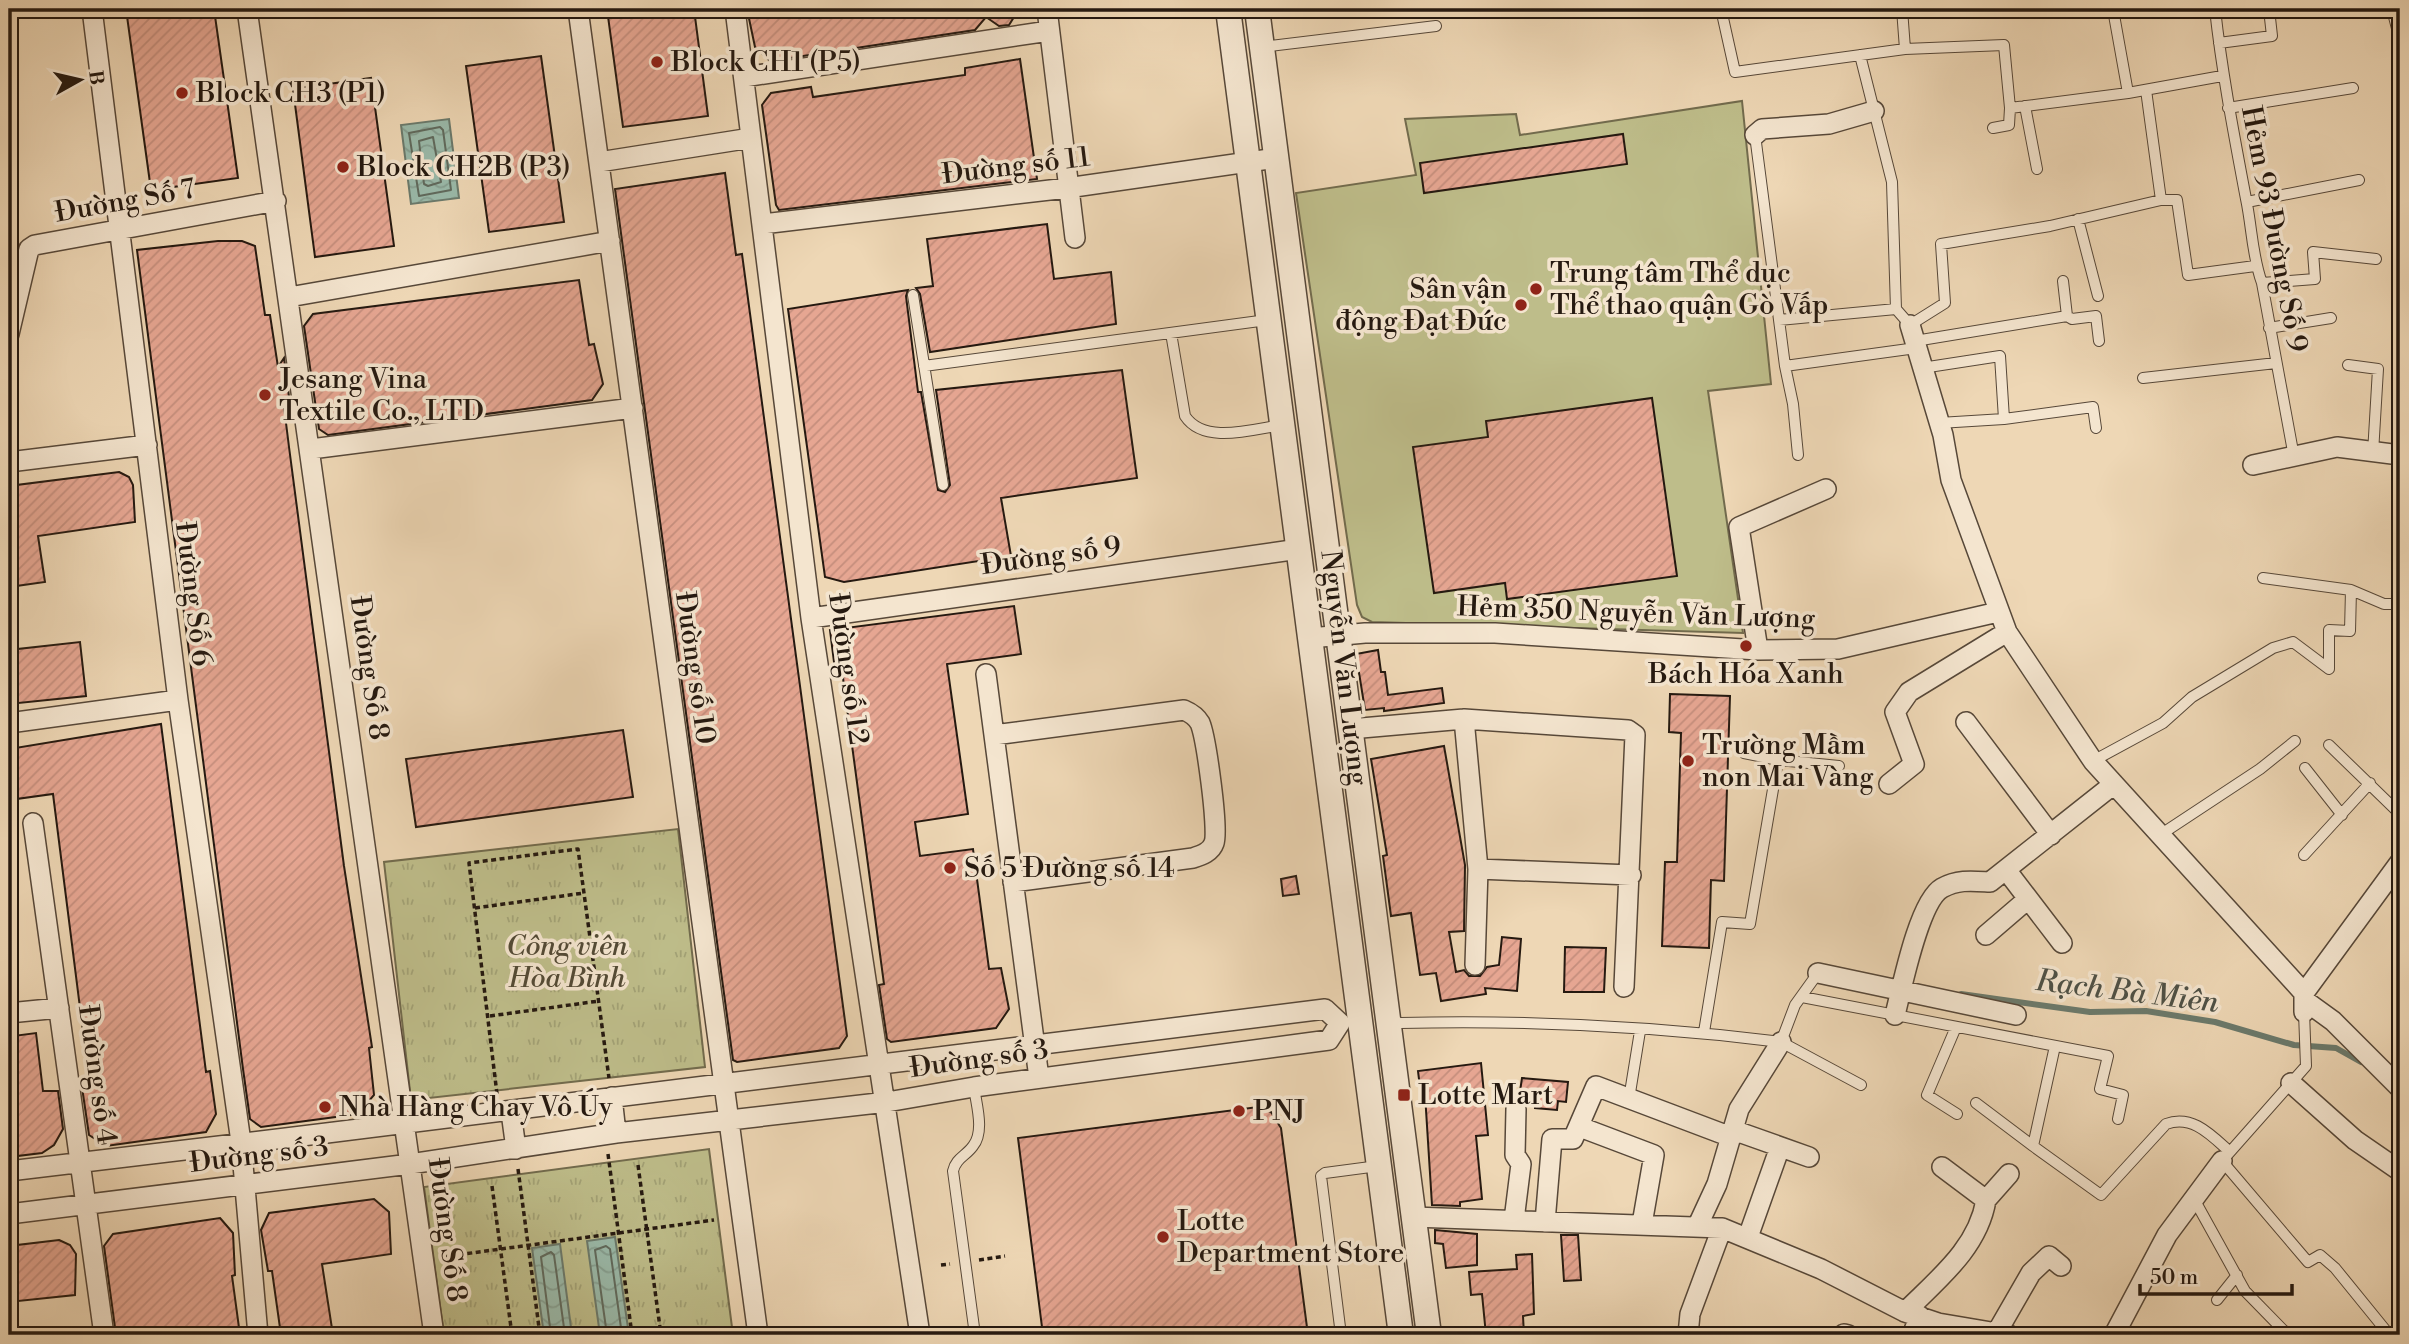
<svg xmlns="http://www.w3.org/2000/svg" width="2409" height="1344" font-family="'Libre Bodoni',serif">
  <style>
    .grass { fill: #bebd8a; stroke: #726b4d; stroke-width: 2 }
    .park { fill: url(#park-tufts); stroke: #726b4d; stroke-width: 2 }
    .water { fill: url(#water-waves); stroke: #6b7a6c; stroke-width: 2 }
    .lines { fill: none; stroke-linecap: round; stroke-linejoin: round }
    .shore { stroke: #606a5d; stroke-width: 2 }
    .stream { stroke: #6b7a6c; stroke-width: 6 }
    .building { fill: url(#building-hatch); stroke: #251910; stroke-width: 2 }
    .service-casing { stroke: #574839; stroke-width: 12 }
    .minor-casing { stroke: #574839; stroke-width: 22 }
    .tertiary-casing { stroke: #574839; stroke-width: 27 }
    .path { stroke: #251910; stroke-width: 3.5; stroke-dasharray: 5 3.5; stroke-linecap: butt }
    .service { stroke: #f4e5cf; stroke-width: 10 }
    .minor { stroke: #f4e5cf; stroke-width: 19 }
    .tertiary { stroke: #f4e5cf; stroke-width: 24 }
    .poi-dot { fill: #8f2418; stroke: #f4e5cf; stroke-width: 2.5 }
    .labels { text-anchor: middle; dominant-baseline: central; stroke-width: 7; stroke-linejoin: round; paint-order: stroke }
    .poi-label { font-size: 28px; fill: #251910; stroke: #f4e5cf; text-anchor: start }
    .street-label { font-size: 28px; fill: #251910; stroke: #f4e5cf }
    .park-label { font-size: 28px; font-style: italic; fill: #534a35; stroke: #f4e5cf }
    .water-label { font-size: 30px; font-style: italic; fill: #4e5146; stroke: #f4e5cf }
  </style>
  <defs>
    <pattern id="park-tufts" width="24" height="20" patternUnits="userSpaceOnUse" patternTransform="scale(1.75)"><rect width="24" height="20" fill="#bebd8a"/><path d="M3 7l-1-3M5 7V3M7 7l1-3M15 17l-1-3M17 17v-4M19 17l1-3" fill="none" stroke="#a3a276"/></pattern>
    <pattern id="water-waves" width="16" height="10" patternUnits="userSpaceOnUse" patternTransform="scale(1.75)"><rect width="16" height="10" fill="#9abaaa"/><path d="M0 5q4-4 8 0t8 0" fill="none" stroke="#859f91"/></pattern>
    <pattern id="building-hatch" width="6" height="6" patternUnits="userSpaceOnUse" patternTransform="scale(1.75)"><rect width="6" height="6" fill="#e6a692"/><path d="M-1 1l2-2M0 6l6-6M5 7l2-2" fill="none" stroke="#c58e7d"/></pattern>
  </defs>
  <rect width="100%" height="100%" fill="#eed7b5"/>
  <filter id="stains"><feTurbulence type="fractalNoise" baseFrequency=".00286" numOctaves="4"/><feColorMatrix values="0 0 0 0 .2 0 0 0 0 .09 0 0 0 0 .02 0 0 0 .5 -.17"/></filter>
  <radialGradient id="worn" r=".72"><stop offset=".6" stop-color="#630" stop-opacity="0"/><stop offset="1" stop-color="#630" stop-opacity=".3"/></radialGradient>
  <!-- grass -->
  <path class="grass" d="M1742,101L1771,384L1708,391L1743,633L1372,622L1362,617L1357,605L1296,193L1416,175L1405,119L1516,114L1520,135Z"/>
  <!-- park -->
  <path class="park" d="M678,829L705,1067L411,1100L384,862Z
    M709,1149L733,1335H444L424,1187Z"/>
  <!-- water -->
  <path class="water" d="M449,119L459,198L411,204L401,125Z
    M615,1237L629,1335H600L587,1241Z
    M560,1244L572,1335H544L532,1248Z"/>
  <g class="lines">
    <!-- shore -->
    <path class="shore" d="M440,127L443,130L451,190L419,196L409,133Z
      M433,137L441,182L428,186L424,184L419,141Z
      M551,1335L541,1257L551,1252L554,1255L565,1335
      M607,1335L595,1250L606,1246L610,1249L622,1335"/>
    <!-- stream -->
    <path class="stream" d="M1961,994L2090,1012L2146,1011L2215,1022L2294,1045L2336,1048L2361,1062"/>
  </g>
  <!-- building -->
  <path class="building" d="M126,9H214L238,178L151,190Z
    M607,9H694L708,116L623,127Z
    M747,9H1019L1009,25L999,26L986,17L975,30L770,61L755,47Z
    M541,56L564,222L489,232L466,66Z
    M1020,59L1037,179L779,210L776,205L762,105L771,93L811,87L813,97L965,75V68Z
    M371,78L394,246L315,257L293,89Z
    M1623,134L1627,164L1424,193L1420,163Z
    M725,173L736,255L742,254L847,1036L839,1048L737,1062L733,1060L615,189Z
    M1047,224L1054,279L1111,272L1116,324L930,352L920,294L916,288L933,286L927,239Z
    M218,241H242L255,246L265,315H270L278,367L284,358L291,412L284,407L289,447L344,866L372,1047L369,1048L374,1095L358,1114L261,1127L250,1119L243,1069L137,250Z
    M579,280L589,345L594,344L603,384L592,400L328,435L319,429L304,326L313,314Z
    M908,290L906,296L918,392H921L938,490L945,492L950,485L936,390L1122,370L1137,478L1001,498L1011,556L844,582L825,577L788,309Z
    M1652,398L1677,576L1507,599L1505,583L1434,593L1413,447L1488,437L1486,421Z
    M119,472L129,477L133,485L135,522L38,536L45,582L9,587V486Z
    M1014,606L1021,654L947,664L968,814L915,822L920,856L973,849L989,969L1001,968L1009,1009L996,1028L891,1042L887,1039L879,985L884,984L843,678H836L830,630Z
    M80,642L86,696L9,704V650Z
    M1378,650L1381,672H1385L1388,695L1442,688L1444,703L1384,711V708L1365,710L1356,654Z
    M1670,694L1730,696L1724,881L1711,880L1709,948L1662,946L1665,862H1677L1681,733L1669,732Z
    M161,724L206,1072L210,1071L216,1114L206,1132L106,1146L89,1135L83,1094L82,1088L90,1087L53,794L9,800V749Z
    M623,730L633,797L416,827L406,759Z
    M1444,746L1465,865L1464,931L1449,932L1456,972L1464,970L1469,976H1480L1487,967L1499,965L1502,937L1521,939L1517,991L1485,988L1486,994L1441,1001L1436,973L1420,975L1411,913L1391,916L1383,856L1387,855L1371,759Z
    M1296,876L1299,894L1283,896L1281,879Z
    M1565,947L1606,948L1604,992H1564Z
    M36,1033L43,1091H58L63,1129L54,1145L42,1153L9,1157V1045H14L13,1036Z
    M1481,1063L1488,1135L1476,1136L1482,1199L1460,1202V1206L1432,1205L1425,1094L1421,1095L1418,1071Z
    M1522,1078L1568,1082L1566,1102L1558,1101L1557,1110L1535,1108V1105L1519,1098Z
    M1258,1107L1271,1112L1281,1128L1308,1335H1043L1018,1138Z
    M374,1199L389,1212L391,1254L322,1264L333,1335H281L272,1271H268L261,1230L269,1213Z
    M220,1218L233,1233L235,1275L232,1276L240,1335H116L104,1246L113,1234Z
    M1435,1230L1477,1234V1265L1446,1268L1443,1244L1435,1243Z
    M1561,1235H1578L1581,1280L1564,1281Z
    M59,1240L70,1245L76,1254L75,1295L9,1302V1246Z
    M1532,1254L1534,1314L1523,1316L1524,1335H1486L1482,1294L1471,1295L1469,1272L1517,1269L1516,1255Z"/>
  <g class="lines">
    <defs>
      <path id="service" d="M1721,9L1735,72L1905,49L2004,45L2010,108L2128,93L2222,76
        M1902,9L1905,49
        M2215,9C2222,73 2234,135 2246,199C2252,227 2252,256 2262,283L2294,457
        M2392,9L2400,40
        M2114,15L2128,93
        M2219,43L2272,36L2269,9
        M1262,47L1436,26
        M1860,55L1892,182L1896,309L1910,325L1945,303L1941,244L2050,226L2161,200
        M2146,90L2161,200H2177L2188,275L2255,266
        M2025,106L2037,169
        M2228,108L2353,88
        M1993,128L2009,125L2010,108
        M1755,135L1785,366L1916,348
        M2247,202L2359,180
        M2078,219L2098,296
        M2063,281L2067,316
        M2262,283L2315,279L2313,252L2376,259
        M913,295L943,485
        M1779,320L1896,309
        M2269,328L2331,318
        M1171,333L1185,416C1204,445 1253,429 1282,425
        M1915,341L2067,316L2072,319L2096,316L2099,341
        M2348,365L2378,369L2373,453
        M924,366L1267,320
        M1785,366L1793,404L1798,455
        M1922,368L2000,356L2004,419
        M2143,378L2276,363
        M1939,423L2004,419L2093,407L2096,428
        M2263,578L2351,590L2384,604H2400
        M2329,745L2400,814
        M1744,753L1778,760
        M2093,761L2163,723L2192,697L2273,648L2293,642L2329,669V630L2350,631L2351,590
        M2305,768L2342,815
        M2160,835L2260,769L2295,741
        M2304,855L2370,783
        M1802,997L2108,1056L2100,1089L2123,1095L2118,1119
        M2304,1012L2306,1066L2222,1161L2308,1262L2320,1255L2335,1268L2387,1332
        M1391,1020L1400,1023C1528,1020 1655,1026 1781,1042L1795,1005L1818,973
        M1956,1027L1927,1095L1957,1114
        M1704,1032L1722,922L1750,924L1778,760L1839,766
        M1781,1042L1861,1085
        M2055,1046L2033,1146L2101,1195L2166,1124C2192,1114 2211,1135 2230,1152
        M974,1087C976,1104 985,1131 973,1146C966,1156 956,1158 953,1171L975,1335
        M1629,1099L1640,1031
        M1976,1103L2033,1146
        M2194,1199L2245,1291L2288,1335
        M2217,1300L2237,1275
        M1341,1335L1321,1176L1325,1173L1378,1166"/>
      <path id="minor" d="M92,9L178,700L241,1142L258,1335
        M247,9L434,1335
        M578,9L758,1335
        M735,9L811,618L920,1335
        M1047,9L1075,238
        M744,77L1049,31
        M1755,135L1762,129L1829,124L1874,111
        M599,162L751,138
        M762,224L1067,188L1276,158
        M289,297L610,241
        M1910,325L1943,435L1951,480L2007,632L2093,761L2304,993
        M9,334L29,249L35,245L276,201
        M311,449L633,408
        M9,462L147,445
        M2253,465L2337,447L2400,455
        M811,618L1299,549
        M1310,638L1365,633H1495L1758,650L1838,649L1998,612
        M1758,650L1739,527L1826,489
        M986,674L1039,1078
        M1464,719L1478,869L1631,875
        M1966,722L2051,835
        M9,723L178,700
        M1350,729L1464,719L1628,730L1635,735L1624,987
        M994,735L1184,710C1191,713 1196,716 1200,723C1206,737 1219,830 1214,843C1211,852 1202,855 1193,858L1013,882
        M1889,784L1914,764L1895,712L1909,692L2007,632
        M33,823L104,1335
        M2007,871L2062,943
        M1986,935L2028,899
        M1475,965L1478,869
        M1818,973L2016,1015
        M2304,1000L2333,1021L2400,1088
        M2304,1012V993L2400,862
        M9,1013L59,1008
        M1895,1015C1902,987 1919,901 1942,888C1958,879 1973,881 1990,882L2114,784
        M2291,1083L2355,1140L2400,1171
        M612,1097L616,1133
        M511,1112L516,1149
        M1580,1127L1654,1155L1642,1224
        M1733,1130L1809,1157
        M9,1171C448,1119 887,1065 1325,1009L1340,1023
        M1986,1200L2009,1174
        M9,1214L410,1164L616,1133L887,1102L974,1087L1329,1040L1340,1023
        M1413,1217L1722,1228L1821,1269L1905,1312L1938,1323L2009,1335
        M1514,1220L1521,1164L1515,1155L1516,1109
        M1545,1222L1552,1139H1573L1596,1086L1731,1137
        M1698,1225L1717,1184L1739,1109L1781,1042
        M1748,1237L1780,1147
        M1905,1312C1938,1279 1978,1248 1986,1200L1942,1167
        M1997,1332L2031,1273L2049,1256L2061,1266
        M1844,1334L1848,1335
        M1688,1335L1690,1314L1722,1228
        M1912,1335L1920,1316
        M2114,1335L2167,1235L2222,1161"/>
      <path id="tertiary" d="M1228,9L1401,1335
        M1257,9L1429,1335"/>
    </defs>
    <!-- service casing -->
    <use href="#service" class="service-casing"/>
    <!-- minor casing -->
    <use href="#minor" class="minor-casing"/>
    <!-- tertiary casing -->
    <use href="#tertiary" class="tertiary-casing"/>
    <!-- path -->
    <path class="path" d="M475,908L584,893
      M490,1016L599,1001
      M497,1094L469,863L578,849L609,1078
      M608,1154L632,1335
      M638,1165L661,1335
      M518,1169L540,1335
      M492,1186L512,1335
      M442,1257L714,1220
      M979,1260L1005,1256
      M941,1265L950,1264
      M722,1335L729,1334"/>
    <!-- service -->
    <use href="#service" class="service"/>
    <!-- minor -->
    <use href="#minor" class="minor"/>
    <!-- tertiary -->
    <use href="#tertiary" class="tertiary"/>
  </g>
  <!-- markers -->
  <g class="poi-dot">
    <circle cx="657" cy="62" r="7"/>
    <circle cx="182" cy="93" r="7"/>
    <circle cx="343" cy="167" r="7"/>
    <circle cx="1536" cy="289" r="7"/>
    <circle cx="1521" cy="305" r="7"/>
    <circle cx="265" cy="395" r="7"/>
    <circle cx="1746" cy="646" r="7"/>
    <circle cx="1688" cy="761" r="7"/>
    <circle cx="950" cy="868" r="7"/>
    <rect x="1397" y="1088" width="14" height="14" rx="3.5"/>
    <circle cx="325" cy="1107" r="7"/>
    <circle cx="1239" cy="1111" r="7"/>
    <circle cx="1163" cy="1237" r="7"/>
  </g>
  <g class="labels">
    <!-- poi labels -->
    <g class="poi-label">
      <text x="671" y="62">Block CH1 (P5)</text>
      <text x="196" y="93">Block CH3 (P1)</text>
      <text x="357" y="167">Block CH2B (P3)</text>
      <text x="1550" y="273">Trung tâm Thể dục<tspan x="1550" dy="32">Thể thao quận Gò Vấp</tspan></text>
      <text x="1507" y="289" text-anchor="end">Sân vận<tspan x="1507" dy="32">động Đạt Đức</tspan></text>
      <text x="279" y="379">Jesang Vina<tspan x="279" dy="32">Textile Co., LTD</tspan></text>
      <text x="1746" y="674" text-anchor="middle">Bách Hóa Xanh</text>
      <text x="1702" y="745">Trường Mầm<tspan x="1702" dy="32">non Mai Vàng</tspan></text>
      <text x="964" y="868">Số 5 Đường số 14</text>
      <text x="1418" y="1095">Lotte Mart</text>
      <text x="339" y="1107">Nhà Hàng Chay Vô Úy</text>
      <text x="1253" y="1111">PNJ</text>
      <text x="1177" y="1221">Lotte<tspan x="1177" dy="32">Department Store</tspan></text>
    </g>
    <!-- street labels -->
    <g class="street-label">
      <text transform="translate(1016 166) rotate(-7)">Đường số 11</text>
      <text transform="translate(125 201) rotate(-10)">Đường Số 7</text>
      <text transform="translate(2274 229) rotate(79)">Hẻm 93 Đường Số 9</text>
      <text transform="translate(1051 556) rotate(-8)">Đường số 9</text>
      <text transform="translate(193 594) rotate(83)">Đường Số 6</text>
      <text transform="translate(1636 613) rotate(2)">Hẻm 350 Nguyễn Văn Lượng</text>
      <text transform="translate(369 668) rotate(82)">Đường Số 8</text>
      <text transform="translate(695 668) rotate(82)">Đường số 10</text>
      <text transform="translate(1344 668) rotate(83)">Nguyễn Văn Lượng</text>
      <text transform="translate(848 669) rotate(82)">Đường số 12</text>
      <text transform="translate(979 1059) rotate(-8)">Đường số 3</text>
      <text transform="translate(97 1075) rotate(82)">Đường số 4</text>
      <text transform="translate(259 1155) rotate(-7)">Đường số 3</text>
      <text transform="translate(447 1230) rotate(82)">Đường Số 8</text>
    </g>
    <!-- park labels -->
    <g class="park-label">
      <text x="567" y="946">Công viên<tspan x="567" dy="32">Hòa Bình</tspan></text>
    </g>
    <!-- water labels -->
    <g class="water-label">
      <text transform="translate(2127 992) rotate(7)">Rạch Bà Miên</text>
    </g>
  </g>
  <!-- margin -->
  <rect width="2409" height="1344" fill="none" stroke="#eed7b5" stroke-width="35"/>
  <rect x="10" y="10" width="2388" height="1323" fill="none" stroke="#251910" stroke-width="3.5"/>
  <rect x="18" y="18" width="2374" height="1309" fill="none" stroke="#251910" stroke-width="2"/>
  <!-- north arrow -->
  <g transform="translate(80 80) rotate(82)" stroke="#f4e5cf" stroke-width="5" paint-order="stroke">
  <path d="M0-5L12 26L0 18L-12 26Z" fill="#251910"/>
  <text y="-10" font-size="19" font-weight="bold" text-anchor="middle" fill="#251910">B</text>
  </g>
  <!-- scale -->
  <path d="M2140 1284v10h152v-10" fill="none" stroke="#251910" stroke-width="3.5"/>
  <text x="2150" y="1284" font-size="21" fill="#251910" stroke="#f4e5cf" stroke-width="5" paint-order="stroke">50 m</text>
  <rect width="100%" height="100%" filter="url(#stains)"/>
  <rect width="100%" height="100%" fill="url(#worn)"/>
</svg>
